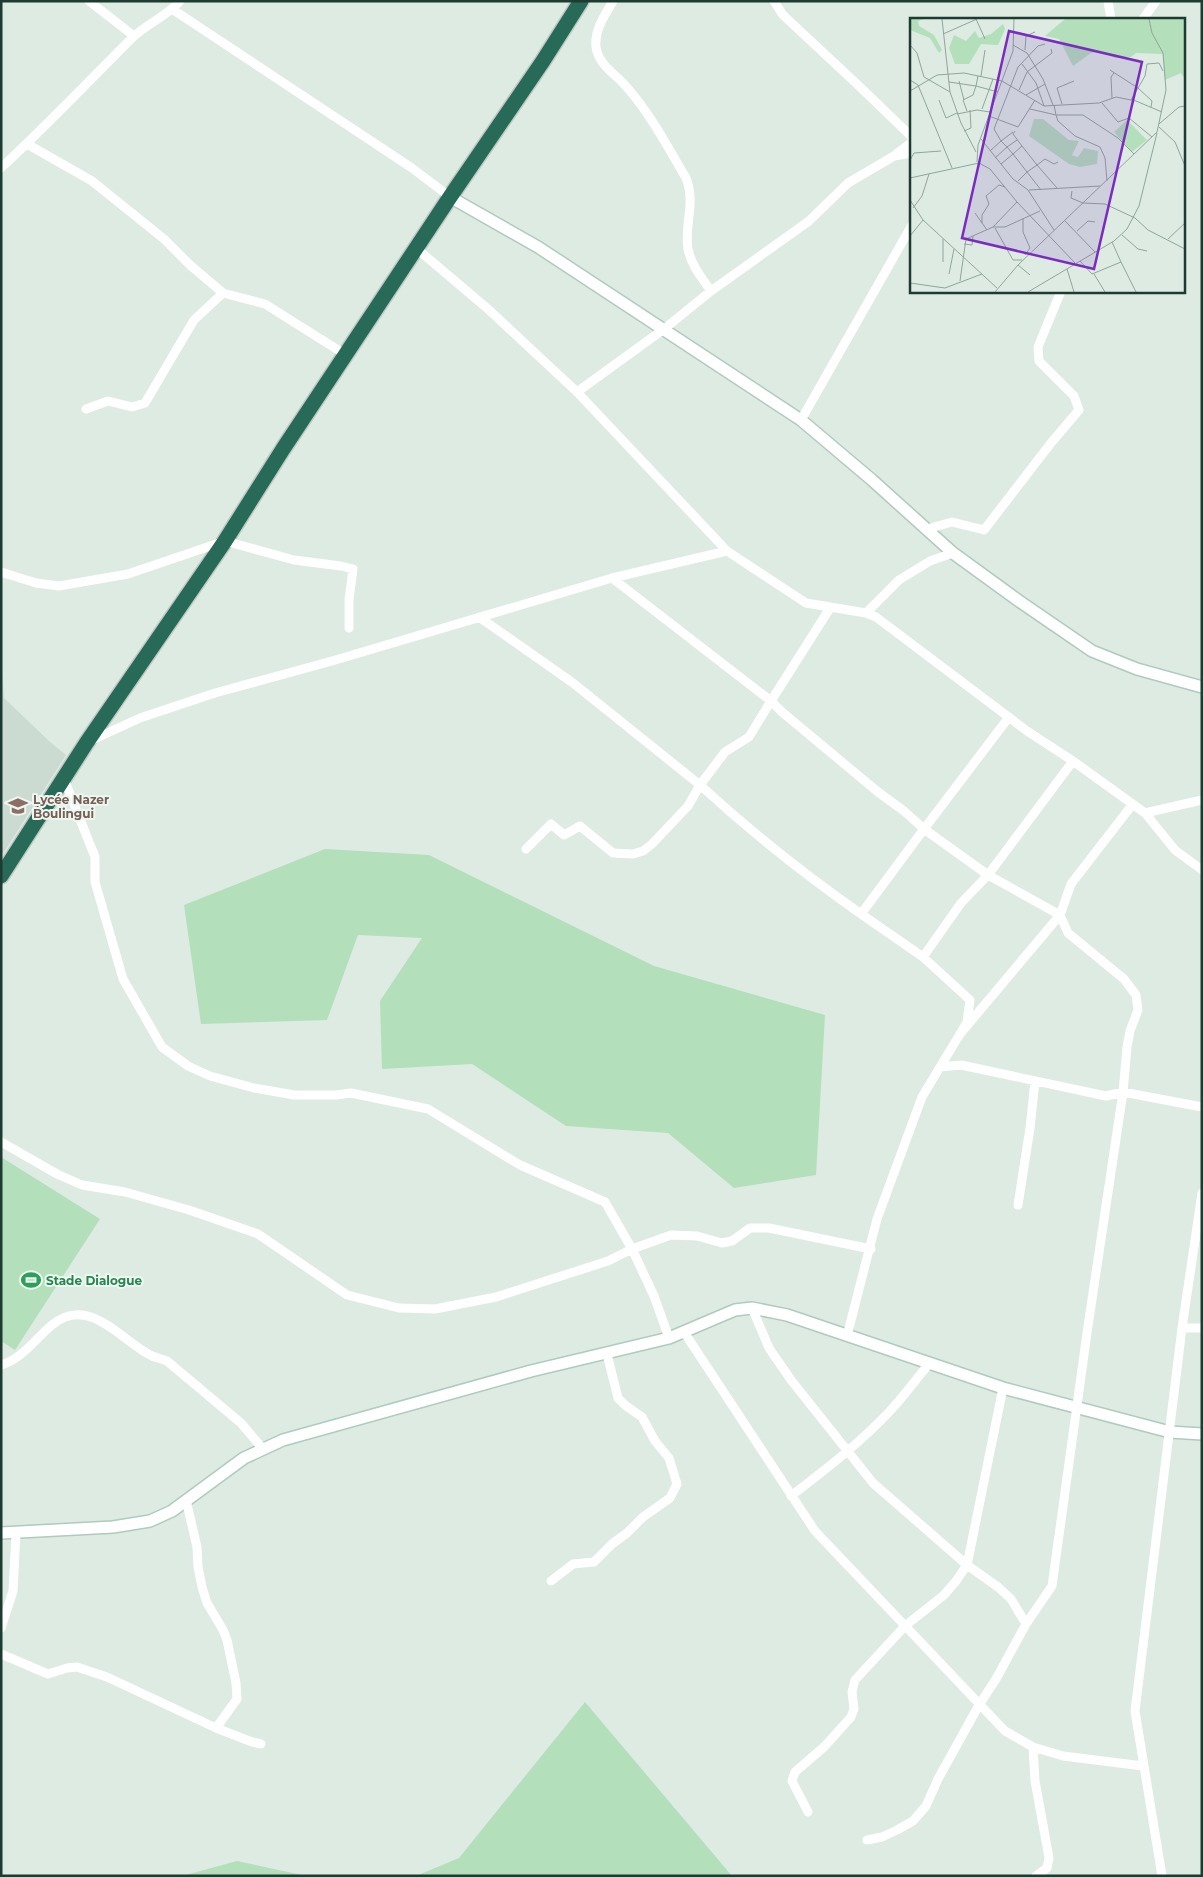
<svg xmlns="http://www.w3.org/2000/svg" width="1203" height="1877" font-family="Montserrat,sans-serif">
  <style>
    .built { fill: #cbdbd2 }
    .green { fill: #b3dfbb }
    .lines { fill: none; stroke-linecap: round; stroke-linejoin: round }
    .secondary-casing { stroke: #afcbbf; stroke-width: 14 }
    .highway-casing { stroke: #c0c8c5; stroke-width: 18 }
    .street { stroke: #fff; stroke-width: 9 }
    .secondary { stroke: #fff; stroke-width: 11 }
    .highway { stroke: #266a57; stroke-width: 15 }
    .labels { text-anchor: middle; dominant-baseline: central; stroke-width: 4; stroke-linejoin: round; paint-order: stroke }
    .education-label { font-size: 12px; font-weight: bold; fill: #785e54; stroke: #edf7f1; text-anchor: start }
    .leisure-label { font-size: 12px; font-weight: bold; fill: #27864d; stroke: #edf7f1; text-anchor: start }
    .inset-road { fill: none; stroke: #90a59c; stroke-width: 1 }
    .view { fill: #7b2cbf; fill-opacity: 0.15; stroke: #7b2cbf; stroke-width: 2.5 }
    .inset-edge { fill: none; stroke: #1d3b31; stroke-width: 2.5 }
  </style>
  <rect width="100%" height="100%" fill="#ddebe3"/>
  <!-- built -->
  <path class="built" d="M1,657L4,698L50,742L66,755L1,857Z"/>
  <!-- green -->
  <path class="green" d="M325,849L429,855L654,966L825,1015L816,1175L734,1188L668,1133L566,1126L472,1064L382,1069L380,1001L422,938L358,935L327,1020L201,1024L184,905Z
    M1,1157L100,1219L15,1350L1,1341Z
    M585,1702L732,1876H416L459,1858Z
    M237,1861L307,1876H182Z"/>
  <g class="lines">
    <defs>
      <path id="secondary" d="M450,197L538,247L801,420L872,480L953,553L1019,601L1092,651L1137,669L1202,687
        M1,1533L113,1527L150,1521L172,1511L244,1458L283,1440L531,1371L669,1338L735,1310L752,1308L787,1315L1003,1388L1170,1432L1202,1434"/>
      <path id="highway" d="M1,876L87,742L225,541L283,449L450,197L543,61L581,1"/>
    </defs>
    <!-- secondary casing -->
    <use href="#secondary" class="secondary-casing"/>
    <!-- highway casing -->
    <use href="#highway" class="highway-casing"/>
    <!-- street -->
    <path class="street" d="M89,1L134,36
      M613,1C605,15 594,30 596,47C598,63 612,72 623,83C649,111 667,146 686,178C696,202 684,226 688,249C691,265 702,278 711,291
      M774,1L783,15L858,85L912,137
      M1108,1L1111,19
      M172,9L412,168L450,197
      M1143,19L1156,1
      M27,144L92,181L164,239L190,265L223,293L265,304L346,355
      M896,154L912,142
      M1,168C46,126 88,82 131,39C146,24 166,17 180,1
      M416,248L488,309L577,392L727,551L806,603L866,613L876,617L1027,731L1073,761L1145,813L1175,850L1202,870
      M577,392L664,329L711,291L809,221L848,183L894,156L912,153
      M86,409L108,401L132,407L145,403L194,320L223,293
      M801,420L912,225
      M927,529L952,522L984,530L1051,443L1079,410L1074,396L1039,361L1038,347L1061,291
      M1,572L36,583L59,586L128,574L225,541L294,560L341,566L353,569L349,600V628
      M612,578L771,701L749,737L725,752L700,785C751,832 804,874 861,914
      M830,608L771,701L782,712L878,792L904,811L924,829L1009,717
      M866,613L899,580L930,561L953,553
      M479,617L573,683L700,785L688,806L652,844L643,851L633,854L613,853L580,826L564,835L551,824L526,849
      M90,741L140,718L215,693L332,661L612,578L727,551
      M64,779L95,857V882L123,979L162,1047L188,1066L210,1076L254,1088L294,1095H336L351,1093L428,1109L520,1165L605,1202L632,1249L671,1235L697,1236L722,1243L732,1241L750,1228H769L871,1249
      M1145,813L1202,800
      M923,957L961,903L988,875L1060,915L960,1034L940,1067
      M960,1034L967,1022L970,1000L923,957L861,914L924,829L988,875L1073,761
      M1,1142L57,1174L82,1185L125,1192L189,1210L258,1234L347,1295L399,1308L435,1309L496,1297L608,1261L632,1249L654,1296L669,1338
      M1018,1205L1030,1128L1035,1081
      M752,1308L769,1348L791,1380L873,1483L967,1565L998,1587L1011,1599L1026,1624
      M1182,1328H1202
      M684,1332L815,1531L1005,1731L1033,1747L1063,1756L1143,1766
      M847,1336L877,1219L922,1097L940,1067L961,1065L1106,1096L1123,1092L1202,1107
      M1,1365C22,1359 36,1338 52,1325C89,1294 121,1341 152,1356C157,1358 162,1359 167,1361L241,1423L263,1449
      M791,1496C826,1469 860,1443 890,1411C904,1396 916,1379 929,1364
      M186,1500L197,1547L198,1567L202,1587L207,1603L223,1630L227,1640L236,1683L237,1699L216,1728
      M551,1581L573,1564L594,1562L612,1544L627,1533L643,1517L670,1498L677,1484L669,1458L655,1441L642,1417L626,1406L618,1398L607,1354
      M1,1628L13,1591L16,1533
      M1,1654L48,1674L67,1668L77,1667L107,1677L216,1728L252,1742L261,1744
      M1033,1747L1035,1781L1049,1858L1047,1868L1036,1876
      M808,1812L792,1781L795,1772L825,1746L851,1717L854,1709L852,1692L855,1680L905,1626L944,1595L956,1581L967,1565L1003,1388
      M867,1840L882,1837L897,1830L913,1821L926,1806L938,1779L979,1705L996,1679L1026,1624L1052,1586L1087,1333L1123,1092L1127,1047L1130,1031L1138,1010L1136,995L1124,979L1068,933L1060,915L1071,884L1132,805
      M1162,1876L1135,1711L1182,1328L1202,1193"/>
    <!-- secondary -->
    <use href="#secondary" class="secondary"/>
    <!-- highway -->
    <use href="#highway" class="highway"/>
  </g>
  <!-- icons -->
  <defs>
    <symbol id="school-bare" viewBox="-9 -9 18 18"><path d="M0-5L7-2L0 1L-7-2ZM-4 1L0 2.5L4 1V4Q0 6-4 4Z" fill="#8d6e63" stroke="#edf7f1" stroke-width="2.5" paint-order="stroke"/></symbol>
    <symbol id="stadium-bare" viewBox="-9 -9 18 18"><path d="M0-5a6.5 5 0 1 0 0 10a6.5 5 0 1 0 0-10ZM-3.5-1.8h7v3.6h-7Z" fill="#2e9e5b" stroke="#edf7f1" stroke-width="2.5" paint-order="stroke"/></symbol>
  </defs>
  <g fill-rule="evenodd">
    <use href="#school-bare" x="4" y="792" width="28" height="28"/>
    <use href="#stadium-bare" x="17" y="1266" width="28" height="28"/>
  </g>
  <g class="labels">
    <!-- education labels -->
    <g class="education-label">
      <text x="33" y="799">Lycée Nazer<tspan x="33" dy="14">Boulingui</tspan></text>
    </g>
    <!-- leisure labels -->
    <g class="leisure-label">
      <text x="46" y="1280">Stade Dialogue</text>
    </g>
  </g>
  <!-- overview -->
  <g transform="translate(910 18)">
    <rect width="275" height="275" fill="#ddebe3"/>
    <path d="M0,1H14L8,3L9,8L24,17L32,32L29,35L20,20L0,12ZM155,1H275V61L271,55L255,62L253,36L226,35L221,39L205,40L190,33L181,35L163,48L149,21L135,18ZM93,6L95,11L88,27L71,26L59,46H45L39,30L44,17L56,23L65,13L69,20L81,16ZM124,101H133L159,122L169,123L162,137L168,139L174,130L188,133L187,146L170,149L159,146L119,118ZM217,102L237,122L222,134L204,114Z" fill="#b3dfbb"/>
    <path class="inset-road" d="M32,1L40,74L51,105L66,134M66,1L75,21M33,16L67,1M0,27L7,35L14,59L40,74M103,27L117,35L133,61L143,87M115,32L116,18L125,14M112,46L126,65L134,88M200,52L228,70L242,83L241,89M68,58L66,68L88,74M71,58L75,32M0,62L8,67L42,150M49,63L54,82M39,64L66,68L63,77L53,82L57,93M109,72L117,54L142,35L141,31M0,73L27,57L54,55L92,63L134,88L189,85L206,79L226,83L252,94M116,77L135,66M202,80L201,59L204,55M29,82L36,100L47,95M221,82L235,58L237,46L249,45L253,53M192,85L208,104L219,100L242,119M152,86L147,70L164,63M144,87L146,97H173L208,120L224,136M72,91L83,61M120,91L146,97L148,103L165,118L190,129L195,140L197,163M47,96L67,92L80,94M79,98L108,109L125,82M249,106L269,89L275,88M249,109L265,124L275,148M54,113L61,110L60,92M103,114L91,123L97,129L107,122M71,121L103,161L118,172L144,212M112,128L127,147L117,154L131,172M80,133L91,123L84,111L108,49L128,28L135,26M85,140L97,129L103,136L112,128L103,116L105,113M0,142L4,135L31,133M67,144L68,127L103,33L104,1M91,146L103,136L117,154L108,163M0,160L69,145L80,151L107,184L165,245M147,170L127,147L135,141L144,146L148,144M119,172L190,168M162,173L161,180L173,185L195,186L225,200L238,212L275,231M0,182L13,202L87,270M3,190L12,178L19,156M65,195L77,212M113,201V214L120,230L115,237M155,203L185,234M72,205V197L79,186L76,178L89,167L95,169M83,209H95L130,193M85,210L103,242H112M167,213L178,203L185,204M212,217L228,231L237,233M0,218L13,202M33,221V244M258,221L275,205M54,226L62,227L63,218M170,243L182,256L211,244L202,224M211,244L226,274M108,247L120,257M157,251L164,274M39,256L44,231M184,256L195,274M50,263L56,221L83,209L107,184M0,265L35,270L72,256M85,274L108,247L247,114L256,72L253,35L242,15L239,1M118,274L204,223L217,211L229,188L247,115"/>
    <path class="view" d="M99,13L232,44L184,251L52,220Z"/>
    <rect width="275" height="275" class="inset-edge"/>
  </g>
  <!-- border -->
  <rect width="1203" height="1877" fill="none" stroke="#1d3b31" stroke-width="5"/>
</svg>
